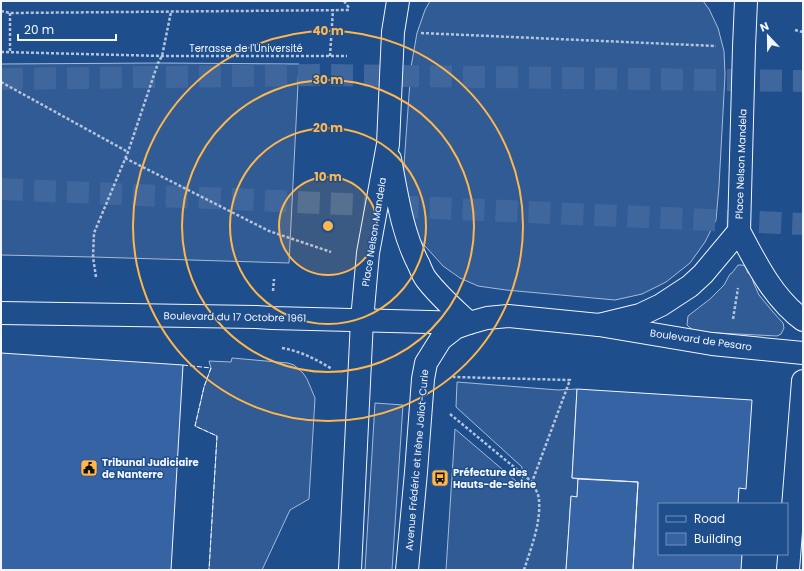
<svg xmlns="http://www.w3.org/2000/svg" width="804" height="571" font-family="Poppins,sans-serif">
  <style>
    .built { fill: #305b95; stroke: #a8bbd7 }
    .building { fill: #3563a3; stroke: #f2f6ff }
    .lines { fill: none; stroke-linecap: round; stroke-linejoin: round }
    .highway-tunnel { stroke: #3f679d; stroke-width: 22; stroke-dasharray: 22 11; stroke-linecap: butt }
    .minor-casing { stroke: #f2f6ff; stroke-width: 24 }
    .major-casing { stroke: #f2f6ff; stroke-width: 24 }
    .path { stroke: #b3c4dc; stroke-width: 2.5; stroke-dasharray: 3 2; stroke-linecap: butt }
    .minor { stroke: #1f4e8c; stroke-width: 22 }
    .major { stroke: #1f4e8c; stroke-width: 22 }
    .fence { stroke: #f2f6ff; stroke-width: 1; stroke-dasharray: 5 2; stroke-linecap: butt }
    .ring { fill: none; stroke: #ffb74d; stroke-width: 2 }
    .labels { text-anchor: middle; dominant-baseline: central; stroke-width: 3; stroke-linejoin: round; paint-order: stroke }
    .street-label { font-size: 10px; fill: #f2f6ff; stroke: #1f4e8c }
    .poi-label { font-size: 10px; font-weight: bold; fill: #f2f6ff; stroke: #1f4e8c; text-anchor: start }
    .centre { fill: #ffb74d; stroke: #1f4e8c; stroke-width: 2 }
    .ring-label { font-size: 12px; text-anchor: middle; font-weight: bold; fill: #ffb74d; stroke: #1f4e8c; stroke-width: 3; stroke-linejoin: round; paint-order: stroke }
  </style>
  <rect width="100%" height="100%" fill="#1f4e8c"/>
  <!-- built -->
  <path class="built" d="M430,1H703L709,9L718,28L724,51L725,75L719,186L716,220L705,242L690,263L666,282L642,294L615,300L506,290L478,286L460,278L443,266L417,237L402,193L411,67L417,33L425,10Z
    M158,63L299,64L289,263L93,257L1,255V64Z
    M738,265H742L745,266L748,273L751,275L754,284L759,295L773,312L783,323L784,328L781,334L777,336L699,332L693,330L689,327L687,325L688,316L710,299L724,285L730,274L732,273Z
    M232,358L288,363L294,365L303,373L307,379L315,398L309,499L290,510L262,570H209L217,436L195,426L204,387L211,368L209,361L231,362Z
    M457,382L558,390L577,389L572,478L578,479L577,497H571L566,570H446L455,429L523,487L522,467L456,407Z
    M375,403L403,405L392,570H365Z"/>
  <!-- building -->
  <path class="building" d="M1,353L183,365L171,570H1Z
    M577,389L752,400L746,489L739,488L738,504H659V554H742L741,570H633L638,482L572,478Z
    M578,479L638,482L633,570H566L571,496L577,497Z"/>
  <g class="lines">
    <!-- highway-tunnel -->
    <path class="highway-tunnel" d="M1,79L322,75L803,81
      M1,189L803,224"/>
    <defs>
      <path id="minor" d="M1,313L256,317L272,318L469,323
        M599,325L712,344L803,353
        M788,570L803,381"/>
      <path id="major" d="M390,159C397,195 402,233 419,265C421,270 423,275 426,279C438,295 454,309 469,323
        M739,231C756,263 773,298 803,320
        M350,570L362,320L368,253L388,144L393,32L398,1
        M407,570L416,472L423,379L426,363L441,339L455,328L469,323L487,318L508,316L599,325L640,315L661,305L690,286L703,274L739,231L744,47L746,1"/>
    </defs>
    <!-- minor casing -->
    <use href="#minor" class="minor-casing"/>
    <!-- major casing -->
    <use href="#major" class="major-casing"/>
    <!-- path -->
    <path class="path" d="M344,1L350,9
      M1,11L10,13L350,10
      M10,13V53
      M795,30L803,32
      M421,33L716,46
      M1,52L162,56H347
      M330,56L333,9
      M1,82L128,152
      M125,158L269,231L331,252
      M96,277L93,257L94,233L128,152L158,63L162,56L171,12
      M273,291L274,279
      M733,319L738,288
      M282,348C300,351 316,359 332,369
      M450,414L532,482L570,380L453,377
      M524,570C531,548 541,523 539,500C539,494 534,487 532,482"/>
    <!-- minor -->
    <use href="#minor" class="minor"/>
    <!-- major -->
    <use href="#major" class="major"/>
    <!-- fence -->
    <path class="fence" d="M183,365L211,368L204,387L195,426L217,436L209,570"/>
  </g>
  <!-- distance rings -->
  <circle cx="328" cy="226" r="49" fill="#ffb74d" fill-opacity=".12"/>
  <g class="ring">
    <circle cx="328" cy="226" r="49"/>
    <circle cx="328" cy="226" r="98"/>
    <circle cx="328" cy="226" r="146"/>
    <circle cx="328" cy="226" r="195"/>
  </g>
  <!-- icons -->
  <defs>
    <symbol id="civic-square" viewBox="-11 -11 22 22"><rect x="-9" y="-9" width="18" height="18" rx="4" fill="#ffb74d" stroke="#1f4e8c"/><path d="M-.6-6.5H3V-4.5H.6V-3L4-1V1h2V6H-6V1h2V-1L-.6-3ZM-1.2 2.5V6h2.4V2.5Z" fill="#111"/></symbol>
    <symbol id="bus-square" viewBox="-11 -11 22 22"><rect x="-9" y="-9" width="18" height="18" rx="4" fill="#ffb74d" stroke="#1f4e8c"/><path d="M-5-6H5V4H4V6H2V4H-2V6H-4V4H-5ZM-3.5-4V0h7V-4ZM-3.5 1.2v1.5H-2V1.2ZM2 1.2v1.5H3.5V1.2Z" fill="#111"/></symbol>
  </defs>
  <g fill-rule="evenodd">
    <use href="#civic-square" x="79" y="458" width="20" height="20"/>
    <use href="#bus-square" x="430" y="468" width="20" height="20"/>
  </g>
  <g class="labels">
    <!-- street labels -->
    <g class="street-label">
      <text x="246" y="48">Terrasse de l'Université</text>
      <text transform="translate(741 164) rotate(-88)">Place Nelson Mandela</text>
      <text transform="translate(374 232) rotate(-81)">Place Nelson Mandela</text>
      <text transform="translate(235 317) rotate(1)">Boulevard du 17 Octobre 1961</text>
      <text transform="translate(701 340) rotate(8)">Boulevard de Pesaro</text>
      <text transform="translate(417 460) rotate(-85)">Avenue Frédéric et Irène Joliot-Curie</text>
    </g>
    <!-- poi labels -->
    <g class="poi-label">
      <text x="102" y="462">Tribunal Judiciaire<tspan x="102" dy="12">de Nanterre</tspan></text>
      <text x="453" y="472">Préfecture des<tspan x="453" dy="12">Hauts-de-Seine</tspan></text>
    </g>
  </g>
  <circle cx="328" cy="226" r="6" class="centre"/>
  <g class="ring-label">
    <text x="328" y="35">40 m</text>
    <text x="328" y="84">30 m</text>
    <text x="328" y="132">20 m</text>
    <text x="328" y="181">10 m</text>
  </g>
  <!-- border -->
  <rect width="804" height="571" fill="none" stroke="#f2f6ff" stroke-width="4"/>
  <!-- legend -->
  <rect x="658" y="503" width="130" height="52" fill="#1f4e8c" stroke="#7391ba"/>
  <rect x="666" y="516" width="20" height="6" fill="#1f4e8c" stroke="#7391ba"/>
  <text x="694" y="523" font-size="12" fill="#f2f6ff">Road</text>
  <rect x="666" y="533" width="20" height="12" fill="#3563a3" stroke="#7391ba"/>
  <text x="694" y="543" font-size="12" fill="#f2f6ff">Building</text>
  <!-- north arrow -->
  <g transform="translate(768 36) rotate(338)" stroke="#1f4e8c" stroke-width="3" paint-order="stroke">
  <path d="M0-3L7 15L0 10L-7 15Z" fill="#f2f6ff"/>
  <text y="-6" font-size="11" font-weight="bold" text-anchor="middle" fill="#f2f6ff">N</text>
  </g>
  <!-- scale -->
  <path d="M18 34v6h98v-6" fill="none" stroke="#f2f6ff" stroke-width="2"/>
  <text x="24" y="34" font-size="12" fill="#f2f6ff" stroke="#1f4e8c" stroke-width="3" paint-order="stroke">20 m</text>
</svg>
